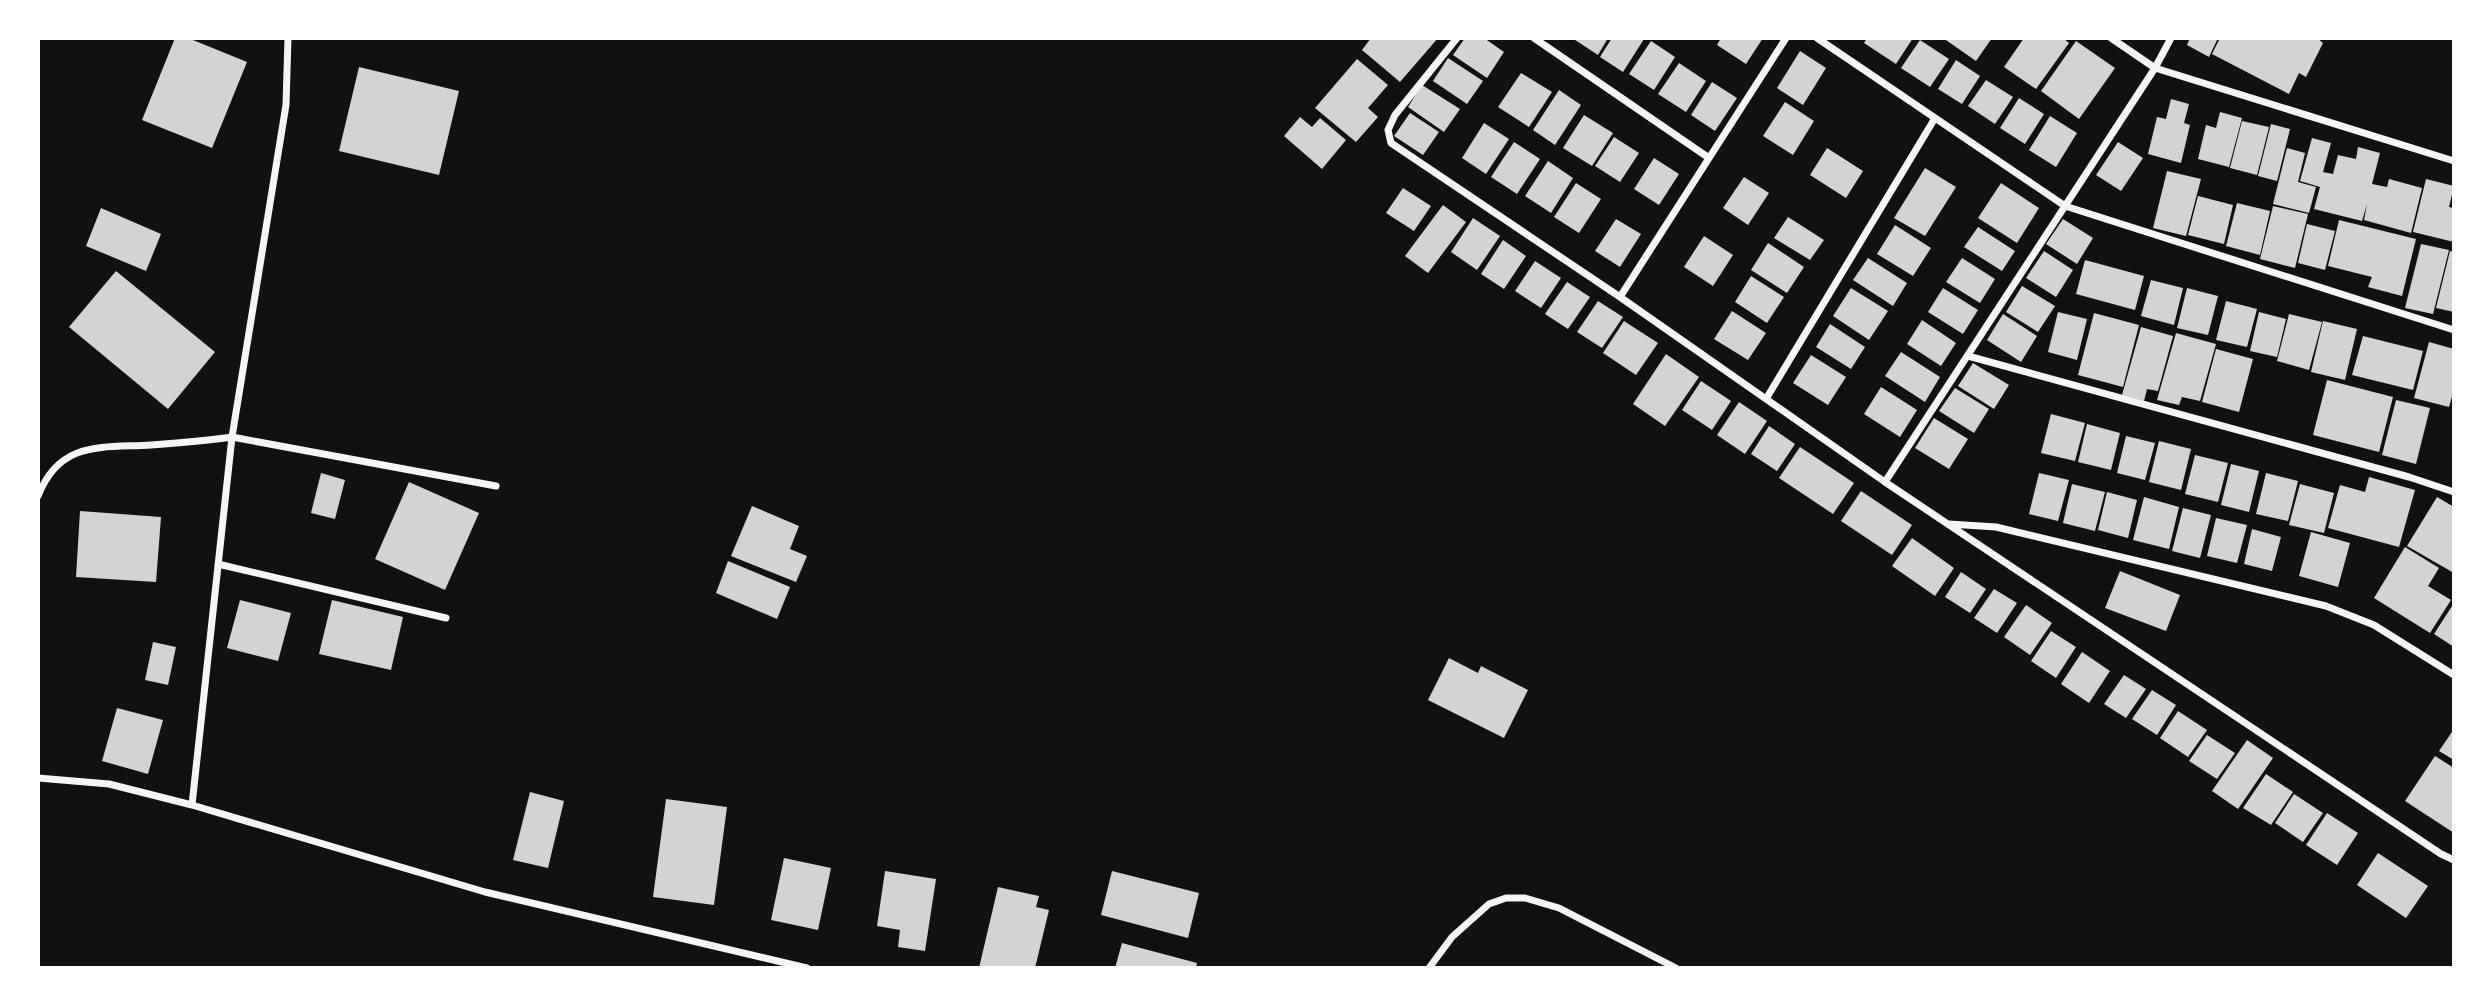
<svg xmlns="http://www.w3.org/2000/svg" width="2492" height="1006" font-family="Manrope,sans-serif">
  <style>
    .building { fill: #d3d3d3 }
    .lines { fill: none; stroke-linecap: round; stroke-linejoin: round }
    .minor { stroke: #f5f5f5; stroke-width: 7 }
  </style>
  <rect width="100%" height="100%" fill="#111"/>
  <!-- building -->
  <path class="building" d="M175,38H188L247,62L212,148L142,120Z
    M1371,38H1438L1400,82L1362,50Z
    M1465,38H1484L1504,52L1487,78L1453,55Z
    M1572,38H1608L1598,55Z
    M1612,38L1644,39L1623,72L1600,57Z
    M1721,38H1763L1746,64L1717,45Z
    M1867,38H1913L1896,64L1864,43Z
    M1943,38H1992L1976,61Z
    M2024,38H2063L2069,43L2036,89L2004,67Z
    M2190,38H2218L2209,57L2187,45Z
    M2220,38H2317L2323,43L2306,77L2299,73L2289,94L2212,54Z
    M1920,40L1949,59L1930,87L1901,68Z
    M1651,41L1675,57L1654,90L1629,74Z
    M2076,41L2115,68L2079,119L2041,91Z
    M1800,51L1826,68L1803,105L1777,88Z
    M1448,58L1483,81L1467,104L1433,81Z
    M1357,59L1388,85L1368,108L1378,117L1356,142L1315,108Z
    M1956,60L1980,76L1962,104L1938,89Z
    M1679,63L1706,81L1686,112L1658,94Z
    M359,67L459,91L439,175L339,151Z
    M1521,73L1552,92L1529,127L1498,107Z
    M1986,80L2013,97L1995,124L1968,106Z
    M1712,82L1737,98L1715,131L1691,115Z
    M1422,85L1460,109L1444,132L1408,107Z
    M1559,90L1581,105L1555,145L1533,130Z
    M2019,98L2044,114L2025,144L2000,128Z
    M2171,99L2189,104L2184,123L2190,125L2181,163L2148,154L2157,117L2166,119Z
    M1785,102L1814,121L1793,155L1763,136Z
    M2220,112L2242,118L2229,167L2198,159L2206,125L2216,128Z
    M1410,113L1439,132L1423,155L1394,136Z
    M1584,115L1613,133L1592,166L1563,148Z
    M2050,116L2077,133L2056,167L2029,150Z
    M1300,117L1312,127L1320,118L1346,140L1322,169L1284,136Z
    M2242,121L2269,127L2257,175L2230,168Z
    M1484,123L1509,139L1486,174L1462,158Z
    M2271,124L2290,129L2277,181L2258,176Z
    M1614,137L1639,153L1620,182L1595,166Z
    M2312,138L2331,143L2323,172L2333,174L2338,155L2356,159L2358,147L2380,153L2372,184L2387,187L2389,179L2422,188L2411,233L2364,220L2367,204L2362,221L2314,209L2320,187L2300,181Z
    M1514,142L1540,159L1517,194L1491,177Z
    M2118,142L2143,158L2121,191L2096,175Z
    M1827,148L1863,171L1846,198L1810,175Z
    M2287,148L2305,153L2298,182L2316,187L2309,213L2273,204Z
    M1654,158L1679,174L1659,205L1634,189Z
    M1548,161L1573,178L1551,213L1525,196Z
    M1925,168L1956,187L1925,236L1894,218Z
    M2167,171L2201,179L2186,236L2153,228Z
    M1744,177L1769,193L1748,225L1723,208Z
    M2426,179L2454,186L2449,207L2454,208V242L2413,232Z
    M1576,183L1601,199L1579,233L1554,217Z
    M2001,183L2039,208L2017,243L1978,218Z
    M1403,188L1431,206L1414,231L1386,213Z
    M2198,196L2233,205L2224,244L2188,235Z
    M2237,203L2270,211L2260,255L2226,246Z
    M1443,205L1466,222L1428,273L1405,256Z
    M2273,206L2308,214L2295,268L2260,259Z
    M101,208L161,234L146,271L86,246Z
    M1788,217L1824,240L1810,260L1774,238Z
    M1473,218L1500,236L1477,270L1451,252Z
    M1616,219L1641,234L1620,267L1595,251Z
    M2063,219L2093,238L2077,264L2046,244Z
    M2339,220L2416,239L2402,296L2368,287L2372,277L2328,266Z
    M2307,224L2335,231L2325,270L2298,263Z
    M1895,225L1931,248L1913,276L1877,254Z
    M1978,227L2015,251L2002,271L1964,247Z
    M1704,236L1733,255L1713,286L1684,267Z
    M1503,240L1526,256L1504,289L1481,274Z
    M1768,243L1804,267L1787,293L1751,270Z
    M2421,244L2449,250L2433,314L2405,308Z
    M2044,251L2073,270L2056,297L2026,278Z
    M2450,251L2454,252V312L2436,308Z
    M1868,258L1907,283L1893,306L1853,280Z
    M1962,258L1995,279L1980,303L1946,282Z
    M2085,260L2144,276L2135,310L2076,294Z
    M1535,261L1561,278L1541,308L1515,291Z
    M116,271L215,352L168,409L69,327Z
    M1751,276L1784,297L1767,323L1735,302Z
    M2151,280L2183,288L2174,325L2141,316Z
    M1567,282L1590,297L1568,329L1545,314Z
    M2022,286L2055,306L2038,332L2006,312Z
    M1851,288L1888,311L1869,340L1833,316Z
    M1943,288L1978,310L1963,334L1928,312Z
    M2187,288L2218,296L2208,335L2177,328Z
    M1598,301L1623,317L1602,348L1577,332Z
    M2226,301L2257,309L2247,347L2216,340Z
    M1732,311L1766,333L1748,360L1714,339Z
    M2058,312L2087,319L2077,360L2048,352Z
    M2259,312L2286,319L2277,357L2250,351Z
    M2094,313L2139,325L2123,387L2078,375Z
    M2003,314L2037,336L2021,362L1987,340Z
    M2289,314L2322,322L2309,370L2277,361Z
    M1922,320L1956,343L1941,366L1907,344Z
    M1624,321L1658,343L1636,375L1603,353Z
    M2323,321L2357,329L2345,380L2311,372Z
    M1830,324L1865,347L1851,369L1816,347Z
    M2141,327L2173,336L2158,391L2147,389L2144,401L2122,395Z
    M2176,333L2216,344L2200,401L2182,397L2179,405L2157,400Z
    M2363,336L2423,351L2413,390L2352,375Z
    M2429,342L2454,349V389L2449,407L2414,398Z
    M2216,349L2253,359L2239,412L2202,402Z
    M1901,352L1940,377L1925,402L1885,376Z
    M1666,354L1699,377L1665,426L1633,404Z
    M1811,355L1846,377L1828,405L1793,383Z
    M1973,363L2009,385L1994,409L1958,386Z
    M2327,380L2393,397L2379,452L2313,435Z
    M1701,381L1731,401L1712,430L1682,410Z
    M1881,387L1917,410L1900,437L1864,414Z
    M1955,388L1989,409L1974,433L1939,411Z
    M2396,400L2430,408L2416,464L2382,455Z
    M1739,402L1767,421L1745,454L1717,435Z
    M2051,414L2085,423L2075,461L2041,453Z
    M1934,418L1968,439L1949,469L1915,448Z
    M2087,424L2120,433L2111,470L2078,462Z
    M1769,426L1795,444L1777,471L1751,454Z
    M2126,436L2155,443L2145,480L2117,473Z
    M2159,441L2191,449L2181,490L2149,482Z
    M1800,447L1854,483L1833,514L1779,478Z
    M2195,455L2228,463L2218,502L2185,494Z
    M2231,464L2259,471L2249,512L2221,505Z
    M321,473L345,480L335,519L311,513Z
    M2039,473L2069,480L2058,521L2029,514Z
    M2266,473L2298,481L2288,521L2256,514Z
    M2369,477L2415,490L2399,547L2328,528L2340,485L2365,492Z
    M409,482L479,513L445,590L375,559Z
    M2072,484L2105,492L2095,531L2063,523Z
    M2300,484L2334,493L2324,533L2289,525Z
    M1861,491L1912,525L1892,555L1841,521Z
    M2107,492L2137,500L2128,538L2098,530Z
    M2144,497L2179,507L2169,549L2133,540Z
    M2437,497L2454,507V573L2407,546Z
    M752,506L799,526L790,549L807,556L796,582L731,556Z
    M2183,508L2211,515L2200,558L2172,551Z
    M80,511L161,517L156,582L76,577Z
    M2216,518L2247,525L2237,563L2207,556Z
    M2252,529L2281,537L2272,571L2244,564Z
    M2311,532L2350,543L2338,587L2299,576Z
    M1912,538L1954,568L1935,596L1892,566Z
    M2405,547L2439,568L2428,586L2451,600L2430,633L2374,598Z
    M728,561L790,587L777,619L716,593Z
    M2120,571L2180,595L2166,631L2105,608Z
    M1961,572L1986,589L1970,613L1945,597Z
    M1994,589L2017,603L1997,633L1974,618Z
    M240,600L291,613L278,661L227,648Z
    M332,600L403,617L391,670L319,654Z
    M2454,603V647L2434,634Z
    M2026,605L2052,623L2030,655L2004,637Z
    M2051,631L2076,647L2056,678L2031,661Z
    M153,642L176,647L168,685L145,680Z
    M2082,652L2110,671L2089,703L2061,684Z
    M1449,658L1478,673L1481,666L1528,690L1504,738L1428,700Z
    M2124,675L2146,689L2126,718L2104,704Z
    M2152,690L2176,705L2157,735L2132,719Z
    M117,708L163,720L148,774L102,761Z
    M2178,711L2207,730L2188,757L2160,738Z
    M2454,729V760L2439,751Z
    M2207,735L2235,753L2217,779L2189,761Z
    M2247,740L2273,758L2238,809L2212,791Z
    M2435,756L2454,768V833L2405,801Z
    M2266,774L2293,792L2271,825L2243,808Z
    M530,792L564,801L548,868L513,860Z
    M2294,794L2323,813L2303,842L2275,823Z
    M666,799L727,807L714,905L653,897Z
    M2327,813L2358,833L2337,865L2306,845Z
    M2378,853L2428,886L2406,918L2357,885Z
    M784,858L831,868L818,930L771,920Z
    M885,871L936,879L925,951L898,947L900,930L877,926Z
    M1112,871L1199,893L1188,938L1101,915Z
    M998,887L1039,896L1036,907L1049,910L1035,968H979Z
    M1122,943L1197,963L1196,968H1115Z"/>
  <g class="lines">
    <!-- minor -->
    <path class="minor" d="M1457,38L1395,115L1388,130L1391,143L1620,297L1885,482L2155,68L2171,38
      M1534,38L1709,158
      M1817,38L2065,206L2454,330
      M2111,38L2155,68L2454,161
      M1620,297L1786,38
      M1968,356L2409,477L2454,492
      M1766,399L1935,118
      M1885,482L2441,854L2454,860
      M38,496C60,440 102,448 151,445C178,443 205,441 232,437L496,486
      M1949,524L1996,527L2326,606L2374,625L2454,675
      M218,564L446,618
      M38,778L109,784L192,805L485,892L807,968
      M192,805L232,437L286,105L288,38
      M1429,968L1452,937L1489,904L1506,898H1525L1559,908L1676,968"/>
  </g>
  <!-- border -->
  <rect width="2492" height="1006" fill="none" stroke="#ffffff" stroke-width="80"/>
</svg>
